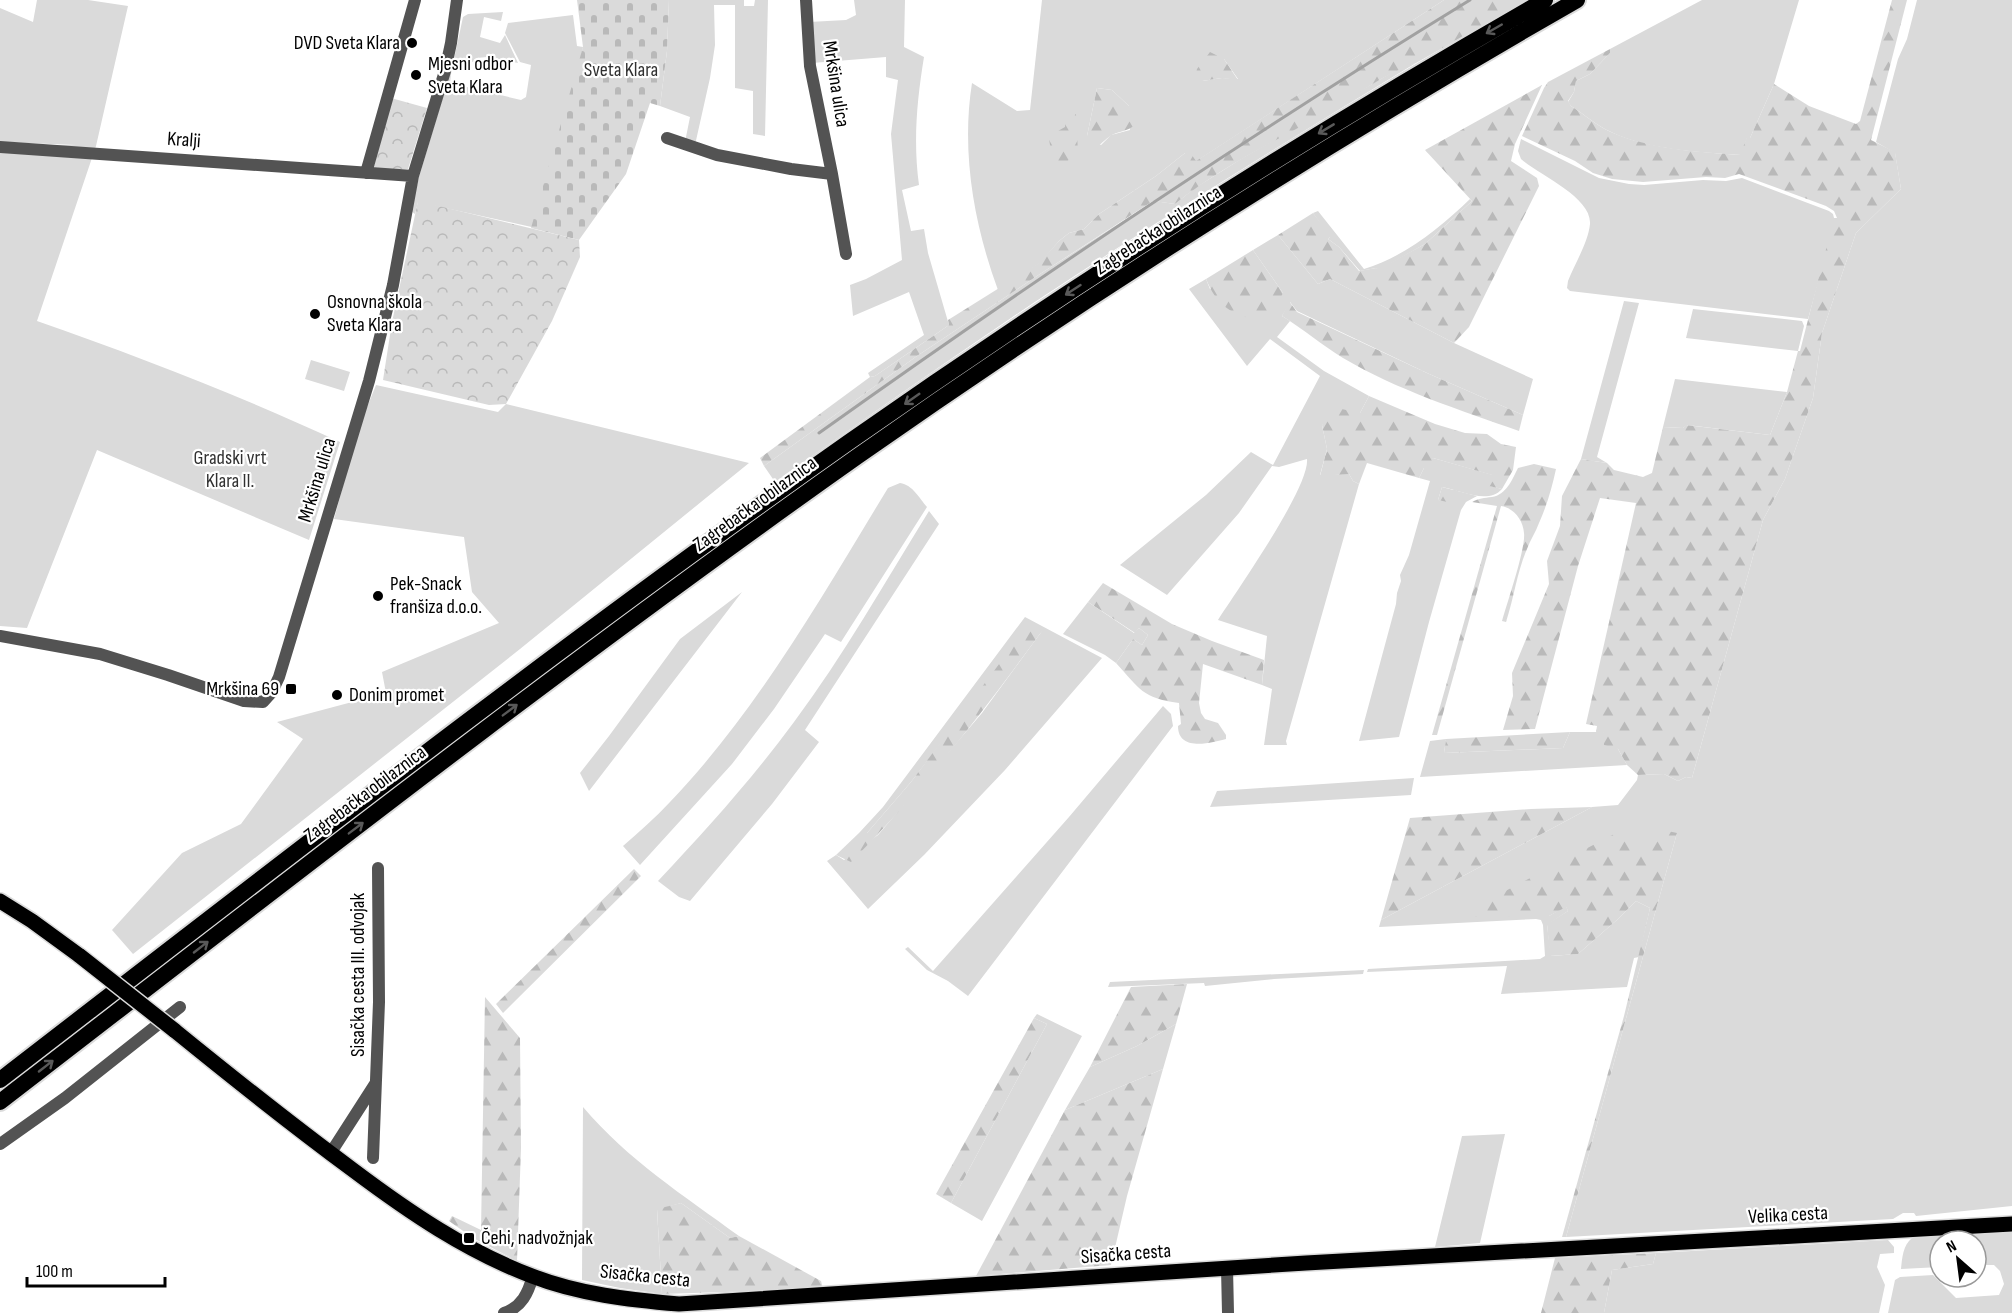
<svg xmlns="http://www.w3.org/2000/svg" width="2012" height="1313" font-family="'Sofia Sans Condensed',sans-serif">
  <style>
    .green { fill: #dadada; fill-rule: evenodd }
    .forest { fill: url(#forest-firs) }
    .cemetery { fill: url(#cemetery-stones) }
    .park { fill: url(#park-crowns) }
    .lines { fill: none; stroke-linecap: round; stroke-linejoin: round }
    .stream { stroke: #a1a1a1; stroke-width: 3 }
    .major-casing { stroke: #dbdbdb; stroke-width: 18 }
    .highway-casing { stroke: #dbdbdb; stroke-width: 20 }
    .minor { stroke: #535353; stroke-width: 12 }
    .major { stroke: #000; stroke-width: 15 }
    .highway { stroke: #000; stroke-width: 16 }
    .major-bridge-casing { stroke: #dbdbdb; stroke-width: 18; stroke-linecap: butt }
    .major-bridge { stroke: #000; stroke-width: 15 }
    .oneway { stroke: #595959 }
    .poi-dot { fill: #000; stroke: #fff; stroke-width: 2 }
    .labels { text-anchor: middle; dominant-baseline: central; stroke-width: 4.5; stroke-linejoin: round; paint-order: stroke }
    .poi-label { font-size: 20px; fill: #000; stroke: #fff; text-anchor: start }
    .park-label { font-size: 20px; fill: #313131; stroke: #fff }
    .street-label { font-size: 20px; fill: #000; stroke: #fff }
  </style>
  <defs>
    <pattern id="forest-firs" width="22" height="20" patternUnits="userSpaceOnUse" patternTransform="scale(1.5)"><rect width="22" height="20" fill="#dadada"/><path d="M5 1l3.5 6h-7zM16 11l3.5 6h-7z" fill="#b9b9b9"/></pattern>
    <pattern id="cemetery-stones" width="16" height="16" patternUnits="userSpaceOnUse" patternTransform="scale(1.5)"><rect width="16" height="16" fill="#dadada"/><path d="M2 7V4a2 2 0 0 1 4 0v3zM10 15v-3a2 2 0 0 1 4 0v3z" fill="#b9b9b9"/></pattern>
    <pattern id="park-crowns" width="20" height="18" patternUnits="userSpaceOnUse" patternTransform="scale(1.5)"><rect width="20" height="18" fill="#dadada"/><path d="M2 6a3 3 0 1 1 6 0M12 15a3 3 0 1 1 6 0" fill="none" stroke="#b9b9b9"/></pattern>
  </defs>
  <rect width="100%" height="100%" fill="#fff"/>
  <!-- green -->
  <path class="green" d="M37,0H88L128,6L96,146L37,321C140,357 241,396 340,442L309,540L97,450L27,628L0,626V146L76,145L0,142V8L33,22Z
    M669,0H744V6H754L755,0H768L765,136L753,134V91L735,88V5H714L715,45L710,78L695,145L685,142L690,117L660,106L667,51Z
    M854,0H905L904,47L924,57C917,100 913,141 919,185L902,190L911,231L924,229L928,253L949,325L875,376L870,377L868,373L924,335L909,292L853,316L850,285L866,279L902,260L891,134L898,80L886,77V57L812,63L809,22L846,20L856,15Z
    M1042,0H1444L1195,162L1185,153L1156,176L1099,214L1084,229L1069,233L1059,241L1040,263L998,290C974,225 961,152 972,83L1017,111L1030,110ZM1224,59L1238,79L1222,78L1202,81ZM1097,88L1112,90L1129,106L1130,130L1111,135L1101,145L1087,136Z
    M1702,0H1799L1774,84L1750,138H1747L1741,155C1700,152 1648,150 1611,132C1597,126 1584,114 1571,106L1568,102L1574,92L1576,81L1590,74L1610,53V49Z
    M1917,0H2012V1206L1916,1216L1914,1213H1903L1893,1219L1566,1237L1677,833L1656,842L1542,915L1549,916L1566,906L1568,911L1547,925L1551,956L1578,954L1618,919L1636,901L1650,908L1639,957L1634,958L1627,987L1501,994L1507,966L1367,972L1368,969L1540,959L1545,956L1543,925L1541,920L1536,919L1379,927L1381,920L1592,807L1618,805L1637,780L1638,775L1664,774L1678,781L1686,777L1692,778L1763,520L1785,479L1813,398L1822,333L1856,233L1901,189L1895,153L1876,142L1898,59L1907,39Z
    M503,12L501,21L484,17L480,37L500,43L505,35L518,63L487,57L477,58L474,62L454,59L463,17L468,14Z
    M573,15L577,46L583,47L545,230L418,202L415,214L411,211L419,177L452,66L450,83L521,100L526,97L531,65L520,62L505,33L508,23Z
    M1416,63C1292,138 1168,214 1047,294C955,355 865,419 775,482L764,466L917,356L1040,274L1154,201L1175,204L1195,188L1241,159L1400,68Z
    M1521,139L1599,178L1629,184L1644,185L1703,180L1726,181L1742,178L1829,211L1833,214L1835,222L1808,319L1570,291L1567,288L1568,281C1575,263 1588,243 1590,224C1592,197 1539,175 1521,159L1518,151Z
    M1470,199L1472,201L1425,244L1379,270L1376,268L1360,271L1339,247L1328,239L1330,237L1313,213L1318,211L1364,269C1404,257 1440,228 1470,199Z
    M1278,235L1318,284L1330,279L1454,343L1533,379L1523,415L1427,373L1297,311L1290,302L1282,316L1290,321L1277,337L1324,371L1369,396L1360,413H1333L1322,425L1327,449L1320,475L1349,474L1353,481L1359,484L1286,741L1287,745H1264L1272,689L1262,685L1267,636L1218,620C1236,592 1310,487 1307,459L1279,467L1272,466L1239,513L1167,595L1120,565L1206,495L1251,452L1273,465L1320,376L1270,339L1247,366L1189,289L1206,279L1210,289L1283,293L1253,250Z
    M1624,301L1639,303L1597,457L1607,463L1581,459Z
    M1693,309L1802,321L1804,326L1798,351L1686,338Z
    M311,360L350,372L344,391L305,379Z
    M1675,379L1787,392L1770,435L1687,425L1683,428L1663,427Z
    M376,385L498,412L506,404L749,463L520,649L133,954L112,930L182,853L241,824L303,739L277,722L386,693L382,672L499,623L472,592L464,537L334,519L359,427Z
    M1433,458L1493,475L1490,486L1502,489C1488,505 1459,490 1442,487L1438,500L1466,502L1461,510L1429,622L1399,737L1359,741L1396,604L1397,593L1401,581L1400,575L1409,555L1430,481L1419,478L1424,468Z
    M900,483C913,485 919,498 927,507L841,642L825,634L774,709L732,764L640,865L623,846C639,832 655,818 670,802C758,710 822,596 888,488Z
    M929,511L939,524L805,730L819,742L772,804L690,901L679,897L658,881C706,830 752,779 794,722C844,655 885,582 929,511Z
    M742,592L589,791L580,773L609,736L680,639Z
    M1088,602L1134,633L1139,628L1148,635L1142,645L1133,639L1116,663L1105,655L1063,634Z
    M1025,617L1102,658L1005,770L924,855L868,909L827,861L836,855L844,860L878,835L982,713L1042,631L967,709L911,782L867,833H859L883,807Z
    M1163,706L1171,714L1173,726L968,996L948,981L927,970L905,949L908,947L933,971L1069,817Z
    M1570,732H1603L1618,749L1627,765L1420,777L1430,741L1446,739L1444,753L1563,748Z
    M1414,778L1411,795L1210,807L1217,791Z
    M1364,970L1363,974L1274,979L1205,986L1204,983L1108,987L1110,982Z
    M1037,1014L1082,1036L982,1221L951,1203L1047,1024L1034,1018Z
    M1176,1024L1163,1069L1065,1110L1090,1067L1137,1046Z
    M583,1107C628,1160 683,1195 739,1236L730,1238L681,1203L657,1210L662,1294L620,1288L582,1280Z
    M1505,1134L1480,1243L1435,1247L1462,1136Z
    M2012,1231V1313H1888L1895,1280L1900,1277L1933,1275L1956,1298L1999,1295L2004,1284L2000,1271L1994,1265H1976V1241H1940V1267L1901,1269C1902,1258 1903,1245 1912,1238Z
    M1888,1240L1894,1247V1253L1880,1254L1877,1267L1885,1285L1879,1313H1604L1612,1270L1653,1264L1656,1253Z"/>
  <!-- forest -->
  <path class="forest" d="M1444,0H1528L1416,63C1383,74 1354,97 1324,114C1273,142 1221,167 1175,204L1153,201L1040,274L917,356L764,466L760,458L870,377L875,376L949,325L948,320L1039,263L1059,241L1069,233L1084,229L1099,214L1156,176L1185,153L1189,151L1196,161Z
    M1892,0H1907L1871,140L1895,152L1901,189L1856,233L1822,333L1813,398L1785,479L1763,520L1692,778L1686,777L1678,781L1664,774L1638,775L1627,765L1618,749L1604,745L1603,732H1596L1597,726L1586,724L1636,503L1600,498L1578,566L1535,729L1503,730L1513,696L1512,673L1549,584L1547,561L1560,526L1562,496L1581,459L1607,463L1614,470L1643,477L1652,473L1663,427L1683,428L1686,425L1770,435L1787,392L1798,351H1800L1834,218H1837L1834,211L1826,206L1739,174L1725,178L1706,177L1643,182L1612,179L1593,173L1575,161L1522,136L1544,88L1548,82L1610,49V53L1590,74L1576,81L1574,92L1568,101L1571,106C1584,114 1597,126 1611,132C1648,149 1700,152 1740,155L1747,137L1750,138L1774,84L1809,106L1856,124L1860,121Z
    M1210,52L1224,59L1238,80L1222,78L1202,81L1195,78L1197,69Z
    M1542,85L1515,144L1511,161L1537,178L1539,186L1469,327L1454,343L1330,279L1318,284L1278,235L1313,213L1331,236L1328,239L1339,247L1359,271L1376,268L1379,269L1425,244L1472,201L1425,150Z
    M1097,88L1112,90L1129,106L1137,123C1127,133 1118,130 1109,137C1103,141 1100,146 1092,149L1087,141V136Z
    M1076,114L1078,153L1061,166C1054,156 1049,148 1049,136L1065,127L1066,115Z
    M1253,250L1283,293L1271,316L1259,321C1231,314 1217,306 1206,279Z
    M1289,301L1297,312L1427,373L1523,415L1519,431C1460,410 1397,390 1343,358C1322,345 1303,329 1282,316Z
    M1369,396L1435,424L1465,433L1487,434L1501,444L1516,447L1513,470L1502,489L1489,486L1492,475L1433,458L1430,469L1424,468L1419,478L1367,463L1359,484L1353,481L1349,474L1320,476L1327,449L1322,425L1326,413H1333L1337,408L1360,413Z
    M1534,464L1556,469C1552,488 1547,505 1539,523C1536,532 1530,540 1527,549C1517,572 1514,598 1506,622L1502,621C1507,603 1526,548 1524,533C1523,520 1514,508 1501,506L1437,735H1432L1497,506L1472,502C1479,498 1484,498 1492,497C1506,495 1512,480 1518,468Z
    M1442,487L1477,496L1466,502H1458L1457,504L1438,500Z
    M1103,583L1172,624L1212,641L1264,660L1262,685L1203,664L1199,703L1201,713L1205,719L1218,723L1226,735V739C1211,743 1178,752 1178,726L1181,724L1179,703C1142,698 1140,689 1116,663L1133,639L1142,645L1148,635L1139,628L1135,633L1088,602Z
    M1029,624L1042,631C983,712 922,791 851,862L836,855L859,833H867L911,782Z
    M1570,732L1563,748L1444,753L1446,739Z
    M1592,807L1381,920L1410,818L1531,809Z
    M1663,830L1677,833L1566,1237H1562L1624,1016L1650,908L1636,901L1618,919L1578,954L1550,956L1547,924L1568,911L1566,907L1549,916L1467,917V911L1618,832L1656,842Z
    M634,869L641,876L503,1013L496,1004Z
    M1187,984L1176,1024L1137,1046L1090,1067L1131,987Z
    M485,997L520,1038L521,1148L517,1261L473,1238L449,1221L452,1216L481,1230Z
    M1034,1018L1047,1024L951,1203L936,1194Z
    M1163,1069L1127,1196L1111,1265L976,1276L1065,1110Z
    M681,1203L730,1238L739,1236L821,1281L823,1289L662,1294L657,1209Z
    M1656,1253L1653,1264L1612,1270L1604,1313H1541L1555,1258Z"/>
  <!-- cemetery -->
  <path class="cemetery" d="M577,0H669L667,51L660,106L650,103L626,174L579,240L531,228L583,47Z"/>
  <!-- park -->
  <path class="park" d="M391,98L427,108L408,169H375L374,166Z
    M418,201L579,240L580,257L552,321L506,404L489,405L383,380L392,322Z"/>
  <g class="lines">
    <!-- stream -->
    <path class="stream" d="M819,433C1031,282 1248,136 1470,0"/>
    <defs>
      <path id="major" d="M0,901L32,921L80,956
        M174,1030C233,1078 292,1125 353,1170C409,1212 466,1251 532,1276C578,1294 630,1300 679,1304L1306,1263L2012,1224"/>
      <path id="highway" d="M0,1080C280,864 559,646 849,442C1074,284 1306,137 1545,0
        M0,1102C284,883 566,662 858,456C1090,293 1331,141 1577,0"/>
    </defs>
    <!-- major casing -->
    <use href="#major" class="major-casing"/>
    <!-- highway casing -->
    <use href="#highway" class="highway-casing"/>
    <!-- minor -->
    <path class="minor" d="M806,0L810,66L832,174L846,254
      M667,138L717,155L791,169L832,174
      M0,147L413,176
      M366,173L415,0
      M0,636L100,654L168,675L244,701L263,702L272,692L279,677L369,381L393,285L413,176L445,71L451,43L457,0
      M0,1144L65,1098L180,1007
      M330,1154L375,1084
      M373,1158L379,1002L378,868
      M1227,1268L1228,1313
      M504,1313C522,1307 528,1293 533,1276"/>
    <!-- major -->
    <use href="#major" class="major"/>
    <!-- highway -->
    <use href="#highway" class="highway"/>
    <defs>
      <path id="major-bridge" d="M80,956L174,1030"/>
    </defs>
    <!-- major-bridge casing -->
    <use href="#major-bridge" class="major-bridge-casing"/>
    <!-- major-bridge -->
    <use href="#major-bridge" class="major-bridge"/>
  </g>
  <!-- one-way arrows -->
  <defs><path id="oneway-shaft" d="M-6 0H5M1.5-3L5.5 0L1.5 3" fill="none" stroke-width="1.6" stroke-linecap="round" stroke-linejoin="round" transform="scale(1.5)"/></defs>
  <g class="oneway">
    <use href="#oneway-shaft" transform="translate(1494 29) rotate(150)"/>
    <use href="#oneway-shaft" transform="translate(1326 129) rotate(149)"/>
    <use href="#oneway-shaft" transform="translate(1073 290) rotate(147)"/>
    <use href="#oneway-shaft" transform="translate(912 399) rotate(145)"/>
    <use href="#oneway-shaft" transform="translate(510 710) rotate(-37)"/>
    <use href="#oneway-shaft" transform="translate(356 828) rotate(-37)"/>
    <use href="#oneway-shaft" transform="translate(201 947) rotate(-38)"/>
    <use href="#oneway-shaft" transform="translate(46 1066) rotate(-38)"/>
  </g>
  <!-- markers -->
  <g class="poi-dot">
    <circle cx="412" cy="43" r="6"/>
    <circle cx="416" cy="75" r="6"/>
    <circle cx="315" cy="314" r="6"/>
    <circle cx="378" cy="596" r="6"/>
    <rect x="285" y="683" width="12" height="12" rx="3"/>
    <circle cx="337" cy="695" r="6"/>
    <rect x="463" y="1232" width="12" height="12" rx="3"/>
  </g>
  <g class="labels">
    <!-- poi labels -->
    <g class="poi-label">
      <text x="400" y="43" text-anchor="end">DVD Sveta Klara</text>
      <text x="428" y="64">Mjesni odbor<tspan x="428" dy="23">Sveta Klara</tspan></text>
      <text x="327" y="302">Osnovna škola<tspan x="327" dy="23">Sveta Klara</tspan></text>
      <text x="390" y="584">Pek-Snack<tspan x="390" dy="23">franšiza d.o.o.</tspan></text>
      <text x="279" y="689" text-anchor="end">Mrkšina 69</text>
      <text x="349" y="695">Donim promet</text>
      <text x="481" y="1238">Čehi, nadvožnjak</text>
    </g>
    <!-- park labels -->
    <g class="park-label">
      <text x="621" y="70">Sveta Klara</text>
      <text x="230" y="458">Gradski vrt<tspan x="230" dy="23">Klara II.</tspan></text>
    </g>
    <!-- street labels -->
    <g class="street-label">
      <text transform="translate(836 84) rotate(81)">Mrkšina ulica</text>
      <text transform="translate(184 140) rotate(4)">Kralji</text>
      <text transform="translate(1158 230) rotate(-33)">Zagrebačka obilaznica</text>
      <text transform="translate(317 480) rotate(-73)">Mrkšina ulica</text>
      <text transform="translate(755 504) rotate(-36)">Zagrebačka obilaznica</text>
      <text transform="translate(365 794) rotate(-37)">Zagrebačka obilaznica</text>
      <text transform="translate(358 975) rotate(-90)">Sisačka cesta III. odvojak</text>
      <text transform="translate(1788 1215) rotate(-3)">Velika cesta</text>
      <text transform="translate(1126 1254) rotate(-4)">Sisačka cesta</text>
      <text transform="translate(645 1276) rotate(6)">Sisačka cesta</text>
    </g>
  </g>
  <!-- north arrow -->
  <g transform="translate(1958 1259) rotate(332)"><circle r="28" fill="#ffffff" stroke="#999999" stroke-width="1.5"/>
  <path d="M0-4.5L10 22L0 15L-10 22Z" fill="#000000"/>
  <text y="-9" font-size="16" font-weight="bold" text-anchor="middle" fill="#000000">N</text>
  </g>
  <!-- scale -->
  <path d="M27 1277v9h138v-9" fill="none" stroke="#000000" stroke-width="3"/>
  <text x="36" y="1277" font-size="18" fill="#000000" stroke="#ffffff" stroke-width="4.5" paint-order="stroke">100 m</text>
</svg>
